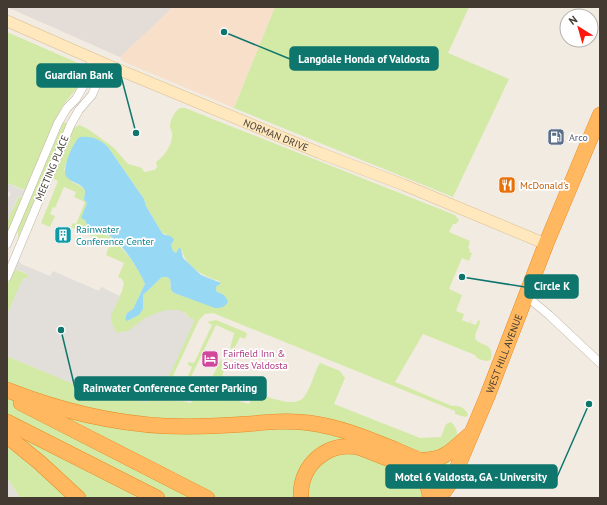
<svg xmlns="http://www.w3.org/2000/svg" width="607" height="505" font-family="'PT Sans',sans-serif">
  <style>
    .commercial { fill: #f7dfc9 }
    .industrial { fill: #e4dcd7 }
    .green { fill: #d3eaa6; fill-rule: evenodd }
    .parking { fill: #e2deda }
    .water { fill: #97d9f5 }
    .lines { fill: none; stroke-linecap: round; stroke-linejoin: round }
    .street-casing { stroke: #c0b5a6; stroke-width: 9 }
    .secondary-casing { stroke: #d9be8e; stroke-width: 12 }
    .highway-casing { stroke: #e98b24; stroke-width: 16 }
    .street { stroke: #fff; stroke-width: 8 }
    .secondary { stroke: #ffe8be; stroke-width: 11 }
    .highway { stroke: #ffb85f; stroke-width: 15 }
    .labels { text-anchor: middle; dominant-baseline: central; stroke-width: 3.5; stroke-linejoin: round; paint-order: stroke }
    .street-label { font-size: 10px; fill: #433b32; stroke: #fff }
    .service-label { font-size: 10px; fill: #4e5e75; stroke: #fff; text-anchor: start }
    .food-label { font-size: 10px; fill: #c56008; stroke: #fff; text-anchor: start }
    .culture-label { font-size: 10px; fill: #0d838f; stroke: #fff; text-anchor: start }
    .hotel-label { font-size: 10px; fill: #b23c85; stroke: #fff; text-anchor: start }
    .leader { fill: none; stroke: #0f766e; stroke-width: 1.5 }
    .callout-dot { fill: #0f766e; stroke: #fff; stroke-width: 1.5 }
    .callout { fill: #0f766e; stroke: #0f766e; stroke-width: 1.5 }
    .callout-label { font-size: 11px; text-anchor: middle; font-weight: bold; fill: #fff }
  </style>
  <rect width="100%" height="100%" fill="#f2ebe1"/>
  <!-- commercial -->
  <path class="commercial" d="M173,7H275L234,108L122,61L120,57Z"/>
  <!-- industrial -->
  <path class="industrial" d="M7,7H173L120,57Z"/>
  <!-- green -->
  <path class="green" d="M275,7H469L448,53L509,79L453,197L234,108Z
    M7,32L78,63C82,65 85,68 85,72C82,87 68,96 61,109C49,134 39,162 27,188L25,190L7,183Z
    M180,108H185L455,215L459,220L456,224H453L449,232L470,241L468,248L470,249L469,252L472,253L469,261L462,258L449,289L462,295L456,311L464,314L462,320L469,323L472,318L470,323L476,325L478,320L480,321C480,326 475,332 475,337C477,347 495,341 491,359C487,363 482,360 477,358L475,355L423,334L395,382L452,406C458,405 466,408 468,415L467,416L465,417L455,414V411L213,313L205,314L199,320L166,391L163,392L159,390L158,386L164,387L190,318L184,312L128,331L118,333C112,329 110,322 111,315L122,291L124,284L122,279L118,277L124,263L106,255L110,244L71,227L73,223L76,224L85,202L74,197L76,192L64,187L55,208L53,207L50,214L55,216L50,227L41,223L58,181L52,178L74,128L79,125L88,129L114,148L128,164L142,168L144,172L155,170L157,167L156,162C164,157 172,145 172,136C173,133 171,130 170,127C170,120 174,112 180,108ZM84,137C92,137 102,141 108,147L144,199L146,206L162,233L166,234L173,242L171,245L173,251L176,253L182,250C186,268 204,276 219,281L220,284L216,287V290L217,292L223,294L183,296L174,293L170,286L171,281C169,277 166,276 162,277L143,295V304L128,321L125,319L127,313L133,309L145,284L142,276L130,258L113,238L90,228L85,220L87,203L84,197L85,192L84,188L72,182L64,169L75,142Z
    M65,122L67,125L19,236L18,238V227L63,123Z
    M19,196L22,199L7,236V221Z
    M17,270L27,274L29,278L26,279L23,278L7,315C7,303 4,275 17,270Z
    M216,320L245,332L247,334L245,339L240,337L235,347L230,349L234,333L216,325L187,385L204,394L221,359L224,370L217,393L222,396V399L228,401L229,399L231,400L233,397L239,401L249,404L254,392C265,396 295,409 304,397C310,389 314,375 318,366L320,363L340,371L345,378L334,404L420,438L441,437L446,424L451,422C454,425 457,429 457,433C458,447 440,484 434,498H20L7,478V356L96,393L100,389L103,391L102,396L148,401L149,397L167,401H182L191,403L194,392L179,385L177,389L175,388L179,381L185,383L192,367L188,365V362L194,363L212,325L207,322Z"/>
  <!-- parking -->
  <path class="parking" d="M7,183L23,190L26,189L22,199L20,196L18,197L7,221V198L9,197L11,193L7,191Z
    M19,257V261L21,264L50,276L53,271L99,291L101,287L105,288V289L120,296L111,315V320L114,329L118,333L128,331L145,318L159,312L167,310H180L190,318L195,320L164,387L160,385L158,387L159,390L165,392L162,400L148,397L147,402L102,396L103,391L100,389L97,394L7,356V315L23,278L26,279L29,278L27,274L24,272L17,270L14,272Z
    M7,478L20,498H7Z"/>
  <!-- water -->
  <path class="water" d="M80,137C91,136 100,139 108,147L144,199L146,206L162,233C166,237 170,233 174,240L171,245L173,251L176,253L179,248L181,249L183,258L201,275L221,283L216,287V290L217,292C224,294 226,296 228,302C225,307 221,308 215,308L174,293L171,290C170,282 173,276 162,277L143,295V309L139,315L127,321L125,319L127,313L133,309L145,284C141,273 123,245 113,238C107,233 97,231 90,228L88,227L85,220L81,218L87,203L84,200C84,197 85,194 85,191C83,183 70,183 66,176C62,169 73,141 80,137Z"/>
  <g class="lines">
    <defs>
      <path id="street" d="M7,244L58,123L67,108L76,99L84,85L93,58
        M7,277L71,124L79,110L92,95L105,64
        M525,295L549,315L600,363"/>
      <g id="secondary">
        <path id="s1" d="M7,21L105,64L320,153L404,185L546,244"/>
      </g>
      <g id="highway">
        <path d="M7,390C58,410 110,423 165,426C192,427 220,426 247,424C268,422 289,420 310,423C339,427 364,437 391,448C412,457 434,465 452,480"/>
        <path d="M21,403L207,498"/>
        <path d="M7,422L157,498"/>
        <path d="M7,436L39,462L78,498"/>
        <path d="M420,460C443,461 452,451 468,436"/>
        <path d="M416,471C424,479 430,486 430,498"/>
        <path d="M301,498C299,464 329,440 361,448L435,477"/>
        <path id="s2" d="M439,498L452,480L487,397L546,244L600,115"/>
      </g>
    </defs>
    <!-- street casing -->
    <use href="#street" class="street-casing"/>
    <!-- secondary casing -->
    <use href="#secondary" class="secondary-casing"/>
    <!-- highway casing -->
    <use href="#highway" class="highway-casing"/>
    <!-- street -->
    <use href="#street" class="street"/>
    <!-- secondary -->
    <use href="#secondary" class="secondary"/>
    <!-- highway -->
    <use href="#highway" class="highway"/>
  </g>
  <!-- icons -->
  <defs>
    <symbol id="fuel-square" viewBox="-11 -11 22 22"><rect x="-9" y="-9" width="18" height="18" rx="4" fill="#5c6f8a" stroke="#fff"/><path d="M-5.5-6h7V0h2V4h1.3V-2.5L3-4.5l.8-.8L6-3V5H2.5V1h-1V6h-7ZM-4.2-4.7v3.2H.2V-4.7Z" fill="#fff"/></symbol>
    <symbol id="restaurant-square" viewBox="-11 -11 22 22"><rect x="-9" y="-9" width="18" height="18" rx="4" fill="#e8710a" stroke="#fff"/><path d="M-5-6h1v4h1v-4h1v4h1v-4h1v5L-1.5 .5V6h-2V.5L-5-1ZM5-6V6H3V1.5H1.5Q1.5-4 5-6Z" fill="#fff"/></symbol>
    <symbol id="building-square" viewBox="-11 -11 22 22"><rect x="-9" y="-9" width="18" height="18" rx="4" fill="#0f9aa8" stroke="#fff"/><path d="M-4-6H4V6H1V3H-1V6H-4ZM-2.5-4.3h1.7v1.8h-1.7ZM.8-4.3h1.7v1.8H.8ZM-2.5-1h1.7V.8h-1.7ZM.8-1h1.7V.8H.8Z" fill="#fff"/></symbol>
    <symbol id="hotel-square" viewBox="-11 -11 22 22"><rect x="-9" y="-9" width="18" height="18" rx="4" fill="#d1479c" stroke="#fff"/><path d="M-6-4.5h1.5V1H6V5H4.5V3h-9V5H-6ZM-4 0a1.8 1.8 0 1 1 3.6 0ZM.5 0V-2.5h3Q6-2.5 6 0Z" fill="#fff"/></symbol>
  </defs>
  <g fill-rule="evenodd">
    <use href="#fuel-square" x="546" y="127" width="20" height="20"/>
    <use href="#restaurant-square" x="497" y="175" width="20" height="20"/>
    <use href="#building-square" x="53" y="225" width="20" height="20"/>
    <use href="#hotel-square" x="200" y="349" width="20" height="20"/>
  </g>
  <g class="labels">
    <!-- street labels -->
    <g class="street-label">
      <text stroke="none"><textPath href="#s1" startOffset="292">NORMAN DRIVE</textPath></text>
      <text transform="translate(52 168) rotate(-67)">MEETING PLACE</text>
      <text stroke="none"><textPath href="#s2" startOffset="159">WEST HILL AVENUE</textPath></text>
    </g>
    <!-- service labels -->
    <g class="service-label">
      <text x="569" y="137">Arco</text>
    </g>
    <!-- food labels -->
    <g class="food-label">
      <text x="520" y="185">McDonald's</text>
    </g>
    <!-- culture labels -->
    <g class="culture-label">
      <text x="76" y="229">Rainwater<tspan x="76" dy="12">Conference Center</tspan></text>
    </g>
    <!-- hotel labels -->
    <g class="hotel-label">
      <text x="223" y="353">Fairfield Inn &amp;<tspan x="223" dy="12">Suites Valdosta</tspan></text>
    </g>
  </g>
  <!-- callouts -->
  <path class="leader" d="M224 32L290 59M136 133L121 76M462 277L525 287M61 330L75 388M589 404L557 477"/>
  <g class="callout-dot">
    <circle cx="224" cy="32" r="4"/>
    <circle cx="136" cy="133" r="4"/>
    <circle cx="462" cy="277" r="4"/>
    <circle cx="61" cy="330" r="4"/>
    <circle cx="589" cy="404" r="4"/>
  </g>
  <g class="callout">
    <rect x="290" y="47" width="148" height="23" rx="4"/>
    <rect x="37" y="64" width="84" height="23" rx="4"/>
    <rect x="525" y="275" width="53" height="23" rx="4"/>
    <rect x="75" y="377" width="191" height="23" rx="4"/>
    <rect x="386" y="465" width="171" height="23" rx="4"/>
  </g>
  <g class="callout-label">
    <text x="364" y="63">Langdale Honda of Valdosta</text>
    <text x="79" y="79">Guardian Bank</text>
    <text x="552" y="290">Circle K</text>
    <text x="170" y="392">Rainwater Conference Center Parking</text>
    <text x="471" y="481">Motel 6 Valdosta, GA - University</text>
  </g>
  <!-- border -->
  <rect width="607" height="505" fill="none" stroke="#433b32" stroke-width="16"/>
  <!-- north arrow -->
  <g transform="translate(579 28) rotate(323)"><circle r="19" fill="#ffffff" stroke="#b4b1ad"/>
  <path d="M0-3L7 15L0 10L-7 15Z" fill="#ff150b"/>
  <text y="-6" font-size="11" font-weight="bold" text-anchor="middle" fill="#433b32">N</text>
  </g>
</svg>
